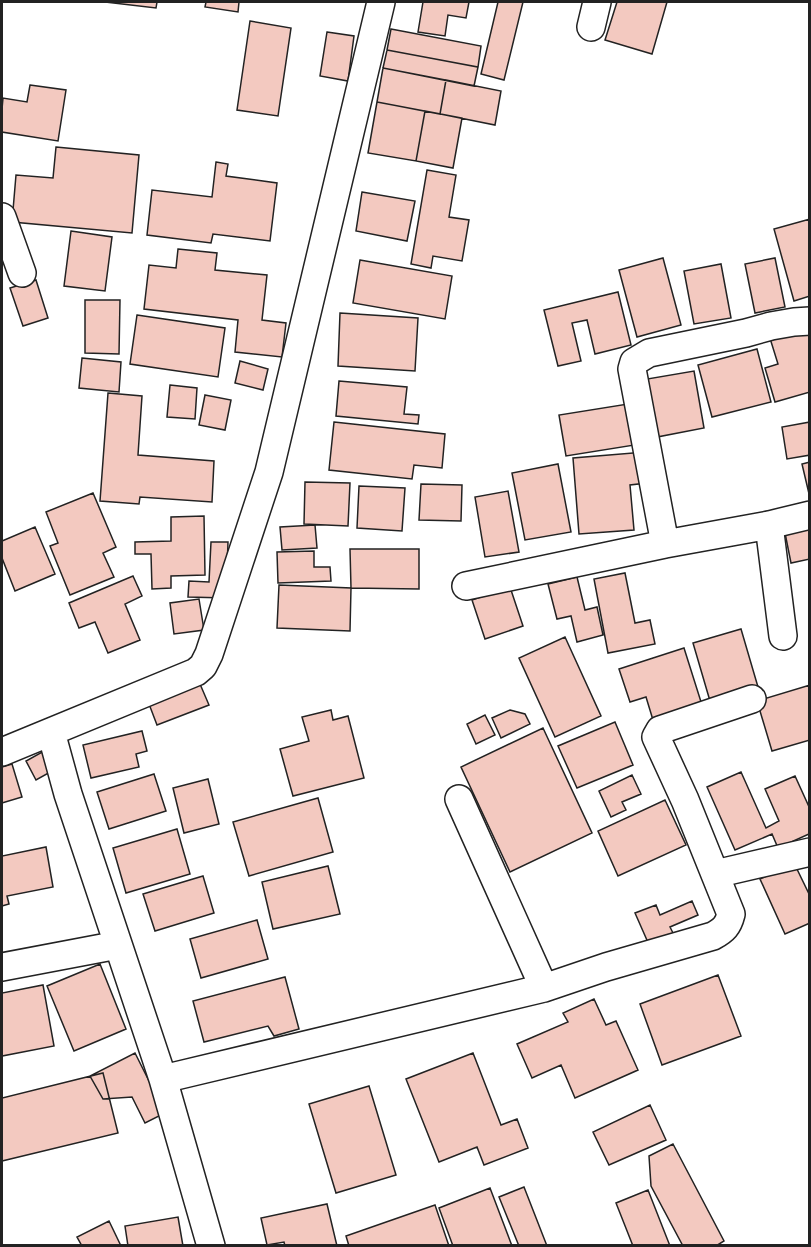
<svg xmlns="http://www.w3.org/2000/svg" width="811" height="1247" font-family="'Archivo Narrow',sans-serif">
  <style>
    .building { fill: #f3c9c0; stroke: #222; stroke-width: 1.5 }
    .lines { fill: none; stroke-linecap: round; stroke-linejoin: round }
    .minor-casing { stroke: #222; stroke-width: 30 }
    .minor { stroke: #fff; stroke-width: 27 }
  </style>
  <rect width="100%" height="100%" fill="#fff"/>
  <!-- building -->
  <path class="building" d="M105,2H157L156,8Z
    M206,2H239L238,12L205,7Z
    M423,2H469L466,18L448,15L445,36L418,32Z
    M498,2H523L504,80L481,74Z
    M617,2H667L652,54L605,40Z
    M250,21L291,28L278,116L237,110Z
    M391,29L481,46L478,67L387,50Z
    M327,32L354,36L348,81L320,76Z
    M387,50L478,67L474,86L383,68Z
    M383,68L446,80L440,114L377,102Z
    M446,80L501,91L495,125L440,114Z
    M30,85L66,90L58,141L2,132V109L3,98L27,102Z
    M377,102L425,111L416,161L368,153Z
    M425,111L462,118L453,168L416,161Z
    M56,147L139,155L132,233L12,222L16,175L53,178Z
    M216,162L228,164L226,176L277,183L270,241L213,234L211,243L147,235L152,190L212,197Z
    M427,170L456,175L449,217L469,220L462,261L433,256L431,268L411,264Z
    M362,192L415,201L407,241L356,231Z
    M810,219V296L794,301L774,229Z
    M71,231L112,237L105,291L64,286Z
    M178,249L217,253L215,270L267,275L262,320L286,323L282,357L235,352L238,320L144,309L149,265L176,268Z
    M663,258L681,325L637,337L619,270Z
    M775,258L785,307L755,313L745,264Z
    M360,260L452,276L445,319L353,303Z
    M721,264L731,318L694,324L684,271Z
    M36,280L48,318L23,326L10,288Z
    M618,292L631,345L595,354L587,320L572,323L581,361L558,366L544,310Z
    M85,300H120L119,354L85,353Z
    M340,313L418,318L415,371L338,366Z
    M137,315L225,328L218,377L130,364Z
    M810,323V392L775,402L765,368L778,364L769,335Z
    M757,349L771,402L712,417L698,365Z
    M82,358L121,362L119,392L79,388Z
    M240,361L268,369L263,390L235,383Z
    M694,371L704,428L657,437L647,379Z
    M339,381L407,387L404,414L419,415L418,424L336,416Z
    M170,385L197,388L195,419L167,417Z
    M108,393L142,396L138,455L214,461L212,502L140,497L139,504L100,501Z
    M205,395L231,400L225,430L199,425Z
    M634,403L641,444L566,456L559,415Z
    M334,422L445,434L442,468L414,465L412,479L329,470Z
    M810,422V455L787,459L782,427Z
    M645,452L647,483L630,485L634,530L579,534L573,458Z
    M810,462V498L802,464Z
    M558,464L571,532L525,540L512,473Z
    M305,482L350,483L348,526L304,524Z
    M421,484L462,485L461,521L419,520Z
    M359,486L405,488L402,531L357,528Z
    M508,491L519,552L485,557L475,497Z
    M93,493L116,547L103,553L114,577L70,595L50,546L58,543L46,512Z
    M204,516L205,575L171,576V588L152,589L151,554H135V542L171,541V517Z
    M810,523V559L791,563L784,528Z
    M315,525L317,548L282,550L280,527Z
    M35,527L55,574L15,591L2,558V541Z
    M211,542H228L226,598L188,597L189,581L209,582Z
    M350,549H419V589L351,588Z
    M314,551V567H330L331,581L278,583L277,552Z
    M625,573L635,623L650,620L655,644L608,653L594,579Z
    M133,576L142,596L125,604L140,640L108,653L95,622L79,628L69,603Z
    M577,577L585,610L597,607L603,635L577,642L571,616L557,619L548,584Z
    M279,585L351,588L350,631L277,628Z
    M510,587L523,626L485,639L472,600Z
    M199,599L204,630L174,634L170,603Z
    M741,629L758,687L710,701L693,643Z
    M565,637L601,716L555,737L519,658Z
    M684,648L702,705L653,720L646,697L630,702L619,669Z
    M200,684L209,705L157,725L149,704Z
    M810,685V740L772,751L757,701Z
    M331,710L333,720L348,716L364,778L293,796L280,749L309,741L302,717Z
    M510,710L525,714L530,724L501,738L492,718Z
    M485,715L495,735L476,744L467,724Z
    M615,722L633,765L577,788L558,746Z
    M543,728L592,833L510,872L461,767Z
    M142,731L147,751L136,754L139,767L91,778L83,745Z
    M44,751L54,770L36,780L26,761Z
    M12,764L22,797L2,803V767Z
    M741,772L766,828L779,821L765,789L795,776L810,809L809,834L778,848L772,834L735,850L707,787Z
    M154,774L166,811L109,829L97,792Z
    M632,775L641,794L622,802L626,810L611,817L599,791Z
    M208,779L219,824L184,833L173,788Z
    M318,798L333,852L249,876L233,822Z
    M665,800L686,845L618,876L598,831Z
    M177,829L190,874L126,893L113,848Z
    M46,847L53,887L7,896L9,904L2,906V856Z
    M794,863L810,896V923L785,934L760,879Z
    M328,866L340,914L273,929L262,882Z
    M203,876L214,913L155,931L143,894Z
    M692,901L698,915L670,927L675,937L650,947L635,913L656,905L660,915Z
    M257,920L268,959L201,978L190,939Z
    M100,964L126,1029L74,1051L47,986Z
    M718,975L741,1036L662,1065L640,1004Z
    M285,977L299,1029L274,1036L268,1026L204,1042L193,1001Z
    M43,985L54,1046L2,1056V993Z
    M594,999L606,1025L616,1021L638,1070L575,1098L561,1065L532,1078L517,1044L568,1022L563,1013Z
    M135,1053L165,1113L145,1123L132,1097L103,1099L90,1076Z
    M473,1053L501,1125L517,1119L528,1148L484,1165L477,1147L439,1162L406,1079Z
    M103,1073L118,1133L2,1161V1098Z
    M369,1086L396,1175L336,1193L309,1104Z
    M650,1105L666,1140L609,1165L593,1132Z
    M673,1144L724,1241L716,1246H683L651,1186L649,1156Z
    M524,1187L547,1246H519L499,1197Z
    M490,1188L512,1246H453L439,1208Z
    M648,1190L670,1246H633L616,1203Z
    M327,1204L337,1246H285L284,1242L267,1245L261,1218Z
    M435,1205L449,1246H349L346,1236Z
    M178,1217L183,1246H128L125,1226Z
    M109,1221L121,1246H82L77,1237Z"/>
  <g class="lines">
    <defs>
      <path id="minor" d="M591,27L597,2
        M2,217L22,273
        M769,525L783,636
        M665,544L632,369L634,362L649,353L746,333L771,326L794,322L810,321
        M466,586L665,544L769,525L810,515
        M51,732L68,794L163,1079L211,1246
        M2,752L196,672L203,666L209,654L269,472L381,2
        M459,799L544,988
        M715,874L810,852
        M2,967L118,945
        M163,1079L544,988L606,967L713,936C724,930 728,926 731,914L685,800L656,737L660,730L752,699"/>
    </defs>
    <!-- minor casing -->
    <use href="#minor" class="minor-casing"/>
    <!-- minor -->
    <use href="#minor" class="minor"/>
  </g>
  <!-- border -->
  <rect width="811" height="1247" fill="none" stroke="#222222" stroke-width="6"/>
</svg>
